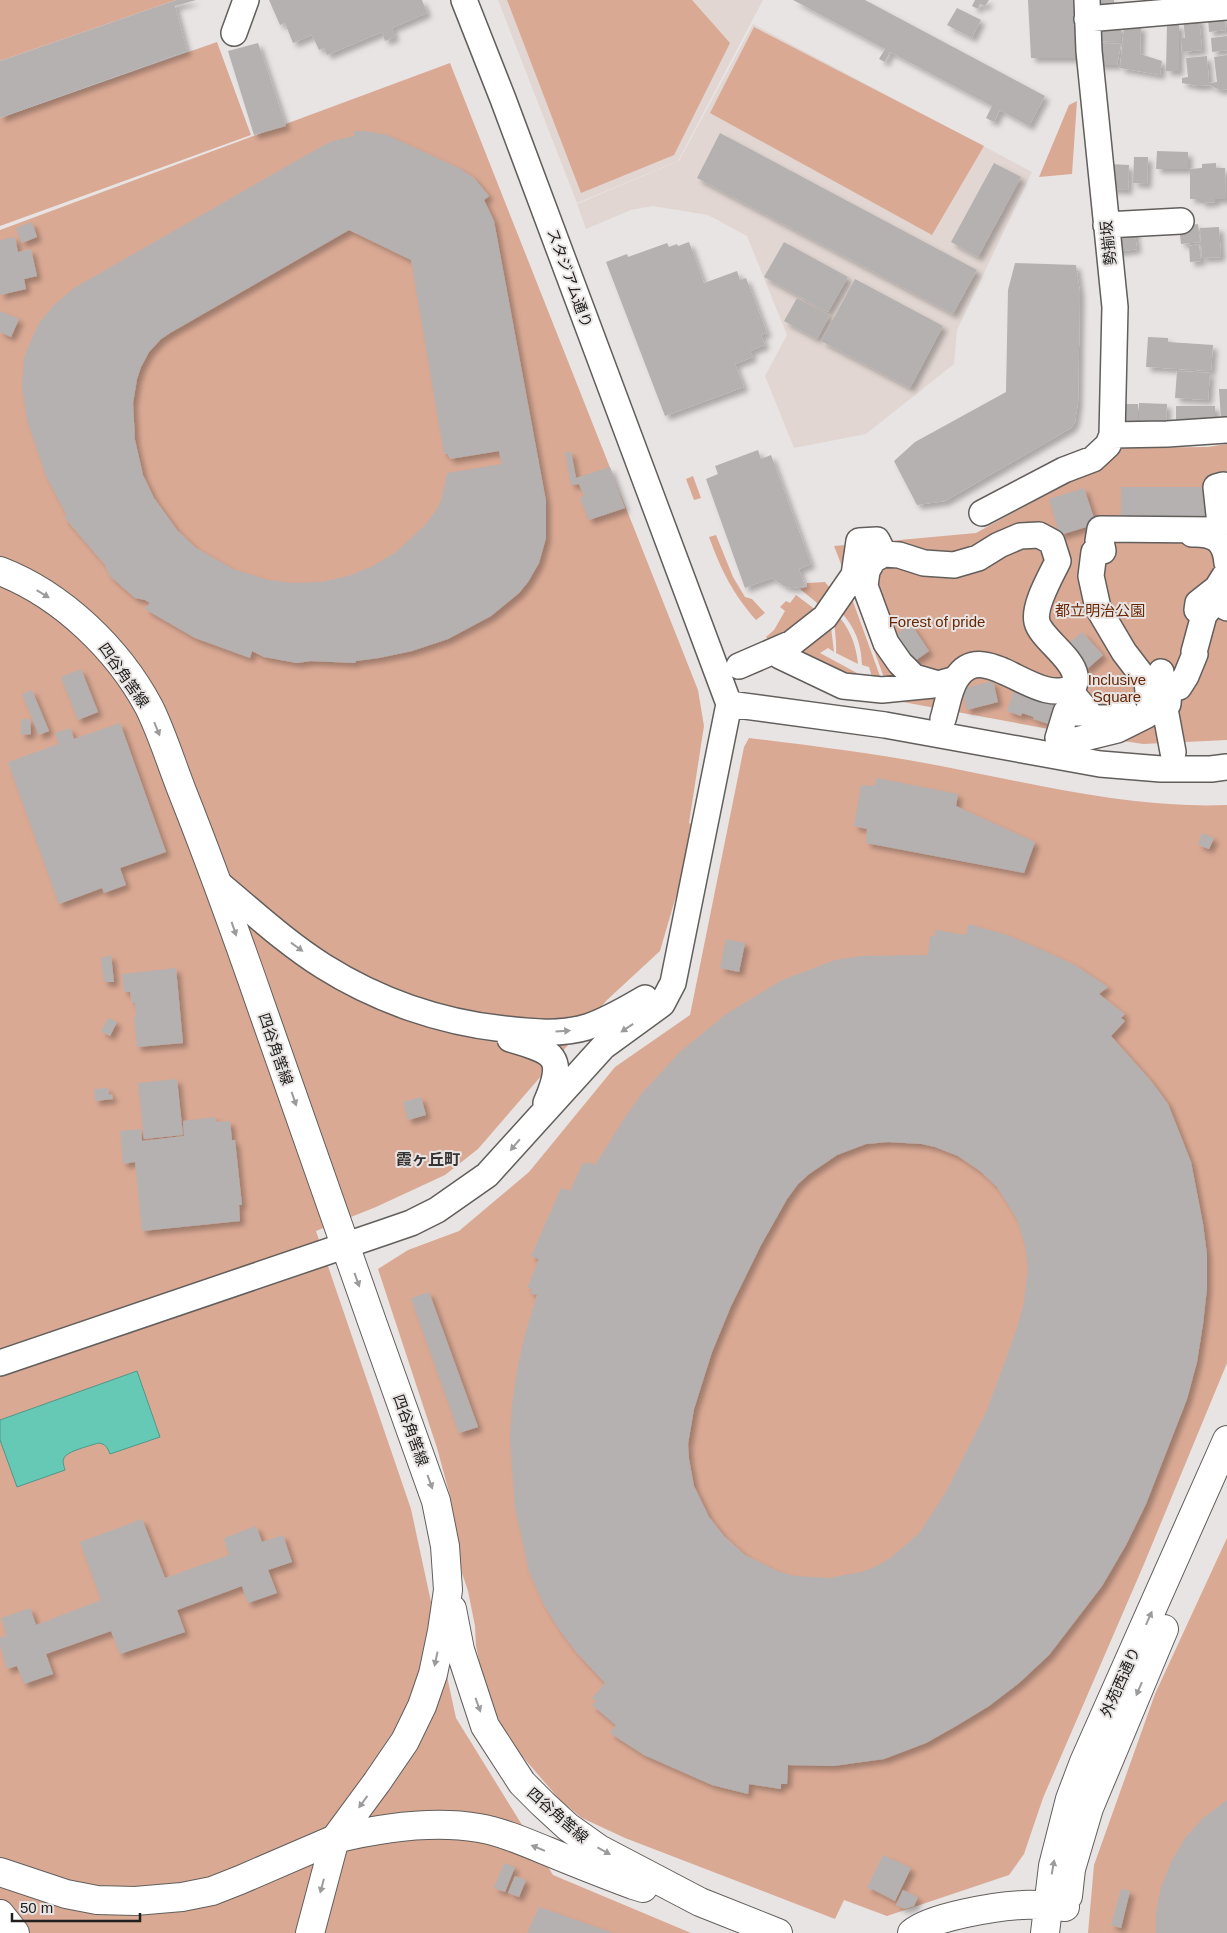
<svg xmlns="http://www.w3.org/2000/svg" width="1227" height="1933" font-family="Arial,'Noto Sans JP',sans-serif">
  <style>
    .built { fill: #e1d6d1 }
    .green { fill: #daa994 }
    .water { fill: #65c9b6; stroke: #519689 }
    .building { fill: #b5b1b0; fill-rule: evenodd; filter: url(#shadow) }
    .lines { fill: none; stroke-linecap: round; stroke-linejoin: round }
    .minor-casing { stroke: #615e5c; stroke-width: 28 }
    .major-casing { stroke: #615e5c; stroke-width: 30 }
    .highway-casing { stroke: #615e5c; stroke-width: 30 }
    .minor { stroke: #fff; stroke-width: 25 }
    .major { stroke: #fff; stroke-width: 28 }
    .highway { stroke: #fff; stroke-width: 28 }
    .oneway { fill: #9b9b9a }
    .labels { text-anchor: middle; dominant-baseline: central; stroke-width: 4; stroke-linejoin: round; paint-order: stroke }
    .street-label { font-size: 15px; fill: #21201f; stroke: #e8e4e3 }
    .park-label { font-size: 15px; fill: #682703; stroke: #e8e4e3 }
    .neighbourhood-label { font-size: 16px; font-weight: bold; fill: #363433; stroke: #e8e4e3 }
  </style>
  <defs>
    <filter id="shadow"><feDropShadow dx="4.5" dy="4.5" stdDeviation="2.5" flood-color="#0004"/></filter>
  </defs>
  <rect width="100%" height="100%" fill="#e8e4e3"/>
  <!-- built -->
  <path class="built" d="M498,0H763L678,161L577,203Z
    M753,24L1032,172L957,330L954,364L866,434L794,448L765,376L787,335L747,236L708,215L653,206L631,210L586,229L577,204L679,161Z"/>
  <!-- green -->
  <path class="green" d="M0,0H176L0,61Z
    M507,0H692L730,43L674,155L581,193Z
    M754,27L984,146L932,235L710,113Z
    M217,42L251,135L0,226V118Z
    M450,63L698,690L704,726L689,823L691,824L679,886L660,951L607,1000L478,1149L445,1175L376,1207L316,1231L411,1509L456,1718L553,1875L691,1933H0V230Z
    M1077,101L1072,174L1039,177L1069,105Z
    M1227,444V740L1143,744L1070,733L892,700L866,628L834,546L976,533L1094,468L1122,448L1208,447Z
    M693,476L701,498L694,500L686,479Z
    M716,535L733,577L745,597L752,599L765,613L756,620C733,594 721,570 709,537Z
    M825,582L834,593L823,611L816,602L800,589L807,587V583Z
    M847,585L884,687L872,677L869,667L862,665C861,641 854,625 837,608Z
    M796,595L812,607L818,615L771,643L766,637L774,630L785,611L780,607L786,601L790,603Z
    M835,612C849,627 856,643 858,664L836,653C837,639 833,626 835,612Z
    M831,627L834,652L828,648L820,653L857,673L855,678L791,654Z
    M749,738C814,746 878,754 941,766C1035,784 1131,809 1227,805V1363L1144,1564L1043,1798L1024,1854L1009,1875L887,1916L844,1900L835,1919L625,1838L582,1818L559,1799L510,1742L486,1694L476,1646L475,1626L468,1591L462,1573L450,1496L437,1448L378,1269L408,1250L459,1231L529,1172L615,1067L690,1015L744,747Z
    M1227,1538V1933H1088L1094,1865L1155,1694Z"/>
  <!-- water -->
  <path class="water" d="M137,1371L160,1437L110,1454C107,1447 106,1444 98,1443C90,1446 67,1451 64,1458C62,1462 64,1466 65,1470L17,1487L0,1440V1420Z"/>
  <!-- building -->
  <path class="building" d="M176,0H196L175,6L187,51L0,118V61Z
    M269,0H422L427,13L392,28L395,37L385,41L382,32L327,55L324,48L319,50L312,35L293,43L285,23L280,25Z
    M793,0H865L1045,96L1029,126L1000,110L994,122L986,118L992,106L890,52L885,62L879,59L885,49Z
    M975,0H989L985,6L980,4L978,9L972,6Z
    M1028,0H1078V58H1031Z
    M1097,0H1114V11H1097Z
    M957,8L981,20L972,38L947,25Z
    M1224,16L1226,30L1209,32L1208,18Z
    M1199,17L1202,50L1182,52L1181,38H1185L1183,18Z
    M1097,22L1121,27V42L1097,41Z
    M1167,24H1179V71H1166Z
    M1124,26H1141L1140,54L1162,61L1160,75L1120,68Z
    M1227,36V50L1212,52L1211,38Z
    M258,43L286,126L254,135L228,51Z
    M1098,43L1121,44L1117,65H1097Z
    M1227,55V89L1220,90L1209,85L1198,86L1182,83V78L1188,77L1186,58L1207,56L1209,83L1217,82L1214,57Z
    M354,131H365L387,135L459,168L474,178L489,196L484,200L494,221L546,501V538L539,563L528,582L519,593L491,616L448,639L412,651L379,658L356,661L355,663L311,661L297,663L264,657L252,651L250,658L195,638L145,609L150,603L145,600L135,598L110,576L105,565L64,517L67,516L46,476L27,420L22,386L24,359L28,347L39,323L55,304L74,288L322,146L332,141L354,136ZM349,230L411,260L444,454H448L450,459L499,451L502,464L447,473L441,501L437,509L426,524L396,552L373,566L348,576L321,582L293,583L268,580L233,569L196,548L177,530L154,498L143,475L135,440L133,403L137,379L141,367L149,352L161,339L170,333Z
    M720,133L977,270L953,314L697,178Z
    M1157,151L1188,152V169H1156Z
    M1134,157H1148L1147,184L1133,183Z
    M994,163L1021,177L978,257L951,242Z
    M1216,163V168H1225L1226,199H1215V202L1201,203V199H1190V169L1202,168V164Z
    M1109,164L1129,165L1128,190L1109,189Z
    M32,222L37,237L22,243L16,228Z
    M1198,224L1200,242L1181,244L1179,227Z
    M1134,227L1137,249L1115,252L1112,231Z
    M1219,227L1221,257L1202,258L1200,228Z
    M15,237L18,252L31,249L37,276L24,279L26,289L0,295V240Z
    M689,242L704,283L737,271L740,280L746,278L767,333L761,335L765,345L750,351L753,357L735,364L744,387L665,416L606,262L627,254L628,257L667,243L669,247L677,244L678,246Z
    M784,242L848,277L828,312L764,277Z
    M1199,244L1201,261L1190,262L1189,246Z
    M1015,263L1076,265L1080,293L1078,402L1075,422L1071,428L945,501L917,505L894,461L915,442L1006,392L1008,290Z
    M855,279L943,326L910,388L821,341Z
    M797,298L830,315L817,339L784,321Z
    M0,311L19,319L11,337L0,332Z
    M1148,337L1168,338V342L1213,345L1211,371L1146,367Z
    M1177,371L1210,373L1208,400L1175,398Z
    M1219,389H1227V420H1221Z
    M1139,403L1167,404L1166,423L1139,422Z
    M1120,404H1138V420H1120Z
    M1176,406H1215V422H1176Z
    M758,450L761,459L771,455L811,564L799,569L805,586L792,588L784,586L772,578L745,588L706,479L718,474L715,466Z
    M565,452H571L576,478L610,467L625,508L589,520L580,498L584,496L579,484L571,485Z
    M1121,487H1211L1208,519L1121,527Z
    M1084,488L1096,524L1060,535L1049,499Z
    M911,624L929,651L912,663L894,636Z
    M1082,632L1103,655L1086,670L1065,647Z
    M81,669L98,712L78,720L61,677Z
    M993,681L998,702L967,710L962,689Z
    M1015,688L1059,702L1052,725L1033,719L1034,717L1022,713L1021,716L1007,711Z
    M32,690L49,731L39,735L22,694Z
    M21,719H30L31,734L21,735Z
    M120,723L166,852L120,868L126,885L104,893L102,888L59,904L8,762L59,744L55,733L70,728L74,739Z
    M877,778L958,794L956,806L1035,842L1024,873L866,843L867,829L854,826L861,785L874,786Z
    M1202,833L1214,838L1209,849L1198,845Z
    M968,924L1007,935L1038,948L1075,965L1108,987L1099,994L1125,1014L1121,1018L1125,1021L1111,1036L1151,1081L1168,1104L1191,1162L1203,1224L1207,1255V1288L1203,1324L1197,1362L1187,1399L1146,1504L1126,1545L1102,1586L1049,1655L1019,1683L989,1706L956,1726L926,1743L884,1759L833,1766L788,1765L787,1784H781V1789L749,1784L748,1794L712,1785L644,1755L610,1733L616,1725L592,1705L596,1701L592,1698L605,1683L577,1653L558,1628L543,1603L529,1571L515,1508L510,1439L512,1405L517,1371L524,1338L537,1295L530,1293L532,1289L527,1288L539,1259L531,1256L561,1188L570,1191L583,1162L588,1165L589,1162L595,1165L625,1117L643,1092L680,1052L726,1014L782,980L835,960L862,956L928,955L930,936H935V930L966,935ZM888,1142L922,1144L935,1147L958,1156L980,1171L997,1187L1017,1219L1025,1245L1028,1269L1024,1302L1017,1328L987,1410L947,1490L920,1532L893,1556L877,1566L861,1572L829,1578L795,1576L780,1572L745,1555L724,1536L709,1517L694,1486L689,1459L688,1444L694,1409L712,1352L731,1306L761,1245L787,1199L798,1184L809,1174L837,1155L866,1144Z
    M726,939L745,943L739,972L720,968Z
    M111,955L114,982H104L101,958Z
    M176,968L183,1043L137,1047L134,1017H136L135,1003H132L130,992H124L122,974Z
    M108,1018L117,1022L110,1036L101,1031Z
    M177,1079L183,1135L144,1139L138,1083Z
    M108,1088L109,1095L112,1094L113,1099L95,1101L94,1089Z
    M421,1097L426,1115L408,1120L403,1102Z
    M216,1117V1122L230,1121L232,1140H235L242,1205H239L240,1221L142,1231L135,1162L123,1164L120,1131L141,1129L142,1141L184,1136L183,1121Z
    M429,1292L478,1427L459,1433L411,1298Z
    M142,1519L165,1578L229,1555L224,1538L256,1526L262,1542L283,1535L292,1562L268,1570L277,1593L248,1603L242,1586L177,1610L185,1632L120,1654L111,1631L46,1654L53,1674L24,1684L17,1666L7,1669L0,1645V1638L7,1635L1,1618L30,1608L36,1625L101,1600L80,1542Z
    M1227,1800V1933H1156V1913L1161,1887L1171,1862L1185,1838L1203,1818Z
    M883,1855L911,1868L895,1901L872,1889V1890L867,1888Z
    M504,1863L515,1867L505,1892L494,1888Z
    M515,1876L526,1880L519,1897L508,1893Z
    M1121,1889L1130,1891L1121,1928L1111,1925Z
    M903,1890L918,1897L914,1906L905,1909L896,1905Z
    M539,1907L613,1933H527Z"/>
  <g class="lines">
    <defs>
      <path id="minor" d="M1087,19L1227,7
        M234,33L246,0
        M1106,225L1181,221
        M1112,435L1167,434L1227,430
        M1227,489L1223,485L1216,487L1220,524L1214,530L1100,529L1098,541H1101L1103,551L1094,552L1091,576L1098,608L1124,652L1147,682L1149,700L1157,705L1168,704L1169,689L1179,687L1186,676L1195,654L1194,652L1204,615L1212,605H1218L1219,603L1227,608
        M982,513L1064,470L1093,459L1108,445L1112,435L1115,307L1089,51L1087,0
        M1192,534C1214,533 1225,540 1227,563
        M863,581H857L854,575L859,541L877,540L884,554
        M1197,610L1198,603L1217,588L1227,572
        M774,651L780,656L843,686L882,690L933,685
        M739,666L792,643L825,617L854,575
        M1161,672L1165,709L1173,752
        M1069,690L1093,718H1110L1125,711
        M729,704L885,725L1100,764L1161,769H1211L1227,767
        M943,719C947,706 949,690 956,679C984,634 1037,711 1074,686C1075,683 1076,678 1075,675C1072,657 1041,638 1037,622C1033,606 1051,576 1058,561L1052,542L1039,535L1020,536L999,545L978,558L954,565L924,563L899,555L884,554L873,560L867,571L865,586L886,643L900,663L914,677L938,684L956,679
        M1058,738L1066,712L1080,713L1082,706
        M1072,741L1117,730L1147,715L1153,696L1150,686
        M218,883C252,911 285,942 323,966C377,1000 440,1022 504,1029C531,1032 561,1035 587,1027C608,1020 626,1009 645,998
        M510,1039C555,1052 566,1056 546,1103
        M0,1363L382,1233L411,1223L437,1210L487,1175L603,1047L662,1004L673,983L729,704L503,99L464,0"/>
      <path id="major" d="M0,571C62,595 118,649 149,707C162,733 171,763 182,791C211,864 238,939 264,1014C320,1176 378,1339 436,1501L445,1546L448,1590L442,1631L433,1674L422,1706L405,1741L377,1782L335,1839L240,1880L212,1891L182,1897L135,1901L97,1900L66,1894L0,1872
        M452,1609L460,1650L485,1726L522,1783L543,1804L568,1827L599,1849L700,1902L778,1933
        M335,1839C380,1828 432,1820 479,1828C502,1832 525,1842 547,1851C576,1863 604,1874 633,1885L643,1888
        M1068,1896L1071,1869L1089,1808L1164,1629
        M912,1933C930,1917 997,1906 1022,1905C1036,1904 1051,1906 1065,1907
        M1045,1933L1053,1866L1070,1799L1084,1762L1227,1440"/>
      <path id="highway" d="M0,1914L15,1933
        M310,1933L335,1839"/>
    </defs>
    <!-- minor casing -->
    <use href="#minor" class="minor-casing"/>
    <!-- major casing -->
    <use href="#major" class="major-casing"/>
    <!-- highway casing -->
    <use href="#highway" class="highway-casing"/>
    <!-- minor -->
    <use href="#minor" class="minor"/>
    <!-- major -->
    <use href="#major" class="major"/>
    <!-- highway -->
    <use href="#highway" class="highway"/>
  </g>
  <!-- one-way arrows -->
  <defs><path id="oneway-solid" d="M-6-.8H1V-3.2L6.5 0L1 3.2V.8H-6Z" transform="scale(1.25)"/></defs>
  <g class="oneway">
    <use href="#oneway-solid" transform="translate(43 594) rotate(31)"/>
    <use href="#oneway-solid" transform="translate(157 729) rotate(68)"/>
    <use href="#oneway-solid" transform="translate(234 929) rotate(71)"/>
    <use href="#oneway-solid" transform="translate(297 947) rotate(36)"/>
    <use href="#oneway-solid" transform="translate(627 1028) rotate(146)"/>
    <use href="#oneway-solid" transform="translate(563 1031) rotate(-4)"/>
    <use href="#oneway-solid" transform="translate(294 1099) rotate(71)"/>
    <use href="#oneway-solid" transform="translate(515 1145) rotate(130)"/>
    <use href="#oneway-solid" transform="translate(357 1280) rotate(70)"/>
    <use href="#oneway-solid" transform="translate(430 1482) rotate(70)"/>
    <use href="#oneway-solid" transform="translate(1149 1618) rotate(-66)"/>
    <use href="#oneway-solid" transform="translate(436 1659) rotate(102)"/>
    <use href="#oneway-solid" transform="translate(1139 1689) rotate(113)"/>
    <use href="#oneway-solid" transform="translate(478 1705) rotate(70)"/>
    <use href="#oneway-solid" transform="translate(363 1802) rotate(126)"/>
    <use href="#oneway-solid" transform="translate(538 1848) rotate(-158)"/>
    <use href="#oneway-solid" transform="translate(604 1851) rotate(29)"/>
    <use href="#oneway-solid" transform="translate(1053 1867) rotate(-80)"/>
    <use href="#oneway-solid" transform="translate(322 1886) rotate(105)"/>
  </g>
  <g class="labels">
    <!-- street labels -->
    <g class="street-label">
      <text transform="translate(1108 243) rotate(-96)">勢揃坂</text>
      <text transform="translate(570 278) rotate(70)">スタジアム通り</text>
      <text transform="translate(124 675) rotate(55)">四谷角筈線</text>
      <text transform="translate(276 1049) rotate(71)">四谷角筈線</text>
      <text transform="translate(411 1430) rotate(70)">四谷角筈線</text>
      <text transform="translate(1120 1682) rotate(-66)">外苑西通り</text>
      <text transform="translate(558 1815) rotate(41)">四谷角筈線</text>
    </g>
    <!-- park labels -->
    <g class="park-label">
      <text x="1100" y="610">都立明治公園</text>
      <text x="937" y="621">Forest of pride</text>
      <text x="1117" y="679">Inclusive<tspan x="1117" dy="17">Square</tspan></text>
    </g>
    <!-- neighbourhood labels -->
    <g class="neighbourhood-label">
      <text x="428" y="1159">霞ヶ丘町</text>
    </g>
  </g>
  <!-- scale -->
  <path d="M12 1913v8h128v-8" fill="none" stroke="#21201f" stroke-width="2.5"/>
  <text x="20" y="1913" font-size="15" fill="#21201f" stroke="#e8e4e3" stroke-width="4" paint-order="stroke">50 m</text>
</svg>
